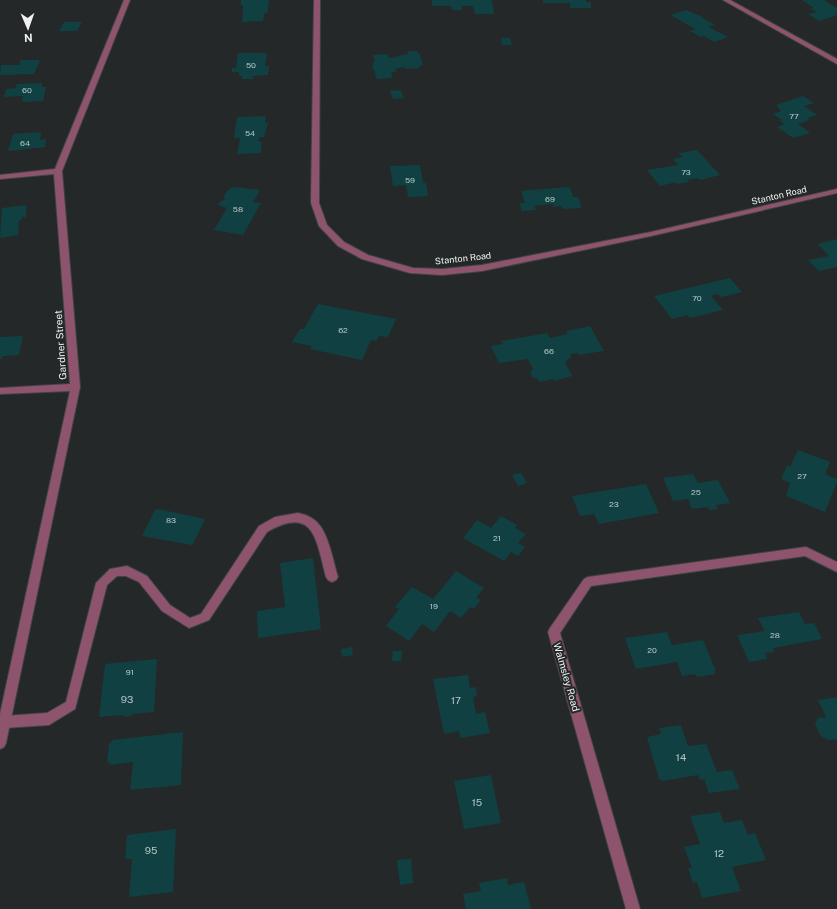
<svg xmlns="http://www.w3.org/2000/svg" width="837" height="909" font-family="'Public Sans',sans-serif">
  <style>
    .building { fill: #104042 }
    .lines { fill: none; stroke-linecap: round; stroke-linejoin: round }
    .lane-casing { stroke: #414444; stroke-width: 2 }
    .street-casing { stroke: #414444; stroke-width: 2 }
    .lane { fill: #8e546e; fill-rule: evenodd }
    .street { fill: #8e546e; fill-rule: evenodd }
    .labels { text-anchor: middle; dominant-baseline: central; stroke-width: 4; stroke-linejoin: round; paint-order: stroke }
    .number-label { font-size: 8px; fill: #b8c6c6 }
    .far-street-label { font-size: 9px; fill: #f0f2f2; stroke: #252828 }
    .street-label { font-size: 10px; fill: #f0f2f2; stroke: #252828 }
    .near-number-label { font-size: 10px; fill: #b8c6c6 }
  </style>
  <rect width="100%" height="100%" fill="#252828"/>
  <!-- building -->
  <path class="building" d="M241,0H269L268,9L267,13H264L263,21L242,22L243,10V5H241Z
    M432,0H492L494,14H475L473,6H462V10H452L451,6H432Z
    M543,0H586V2H591V8H570V3H543Z
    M802,0H824L837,8V15L819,21L808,14L817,12L811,8H814Z
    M686,10L703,17L702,18L715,25L708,27L728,37L714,42L704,36L701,37L690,31L695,29L671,15Z
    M64,22H82L77,31H59Z
    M501,38H510L512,45H502Z
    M410,51H417L420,55L423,65L419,66L420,68L405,69L404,67L395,69L396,72H391L393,78L377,79L372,65H374L373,61H375L373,55L387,54L389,58L398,57L397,56L408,54L407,52Z
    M238,53H267L265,66H269L268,75L253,76V79H242V76H239V72H232V68H236Z
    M21,60H40L34,74L0,75L1,65H19Z
    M42,83V87H46L43,101L22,102L23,96L4,97L6,89L16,88L17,84Z
    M400,90L404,98L393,99L390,91Z
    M803,96L814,103L804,106L817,115L807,118L810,120L798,124L810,133L793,138L783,131L778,129H780L777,127L785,124L780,121L782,120L773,114L781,111L776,105Z
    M266,116L265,123H268L264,137H259L258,141L262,142L261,153L237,154L240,138H234L237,117Z
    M41,132L40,140L46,139L45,147L8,151L13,134Z
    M697,150L720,175L700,180L698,178L687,180L689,182L677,184L676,182L660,186L647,170L678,165L673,159L682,157L679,153Z
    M420,165L423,183H426L428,196L408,197L406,185L393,186L390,166Z
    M233,187L260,190L253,202L261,203L243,235L214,230L227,208L218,205L221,201L224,200L225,197H223L227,191Z
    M570,187L573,197H578L582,208L563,209L561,206L553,207V204L534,206L536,210L522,211L519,203H525L521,191Z
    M26,205V217H22V220H19L18,235L0,238L2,208Z
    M837,239V267L819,271L808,260L829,256L818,244Z
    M730,278L742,292L721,297L718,294L711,296L723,310L690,318L687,315L672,319L654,296Z
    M318,304L396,319L388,337L379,336L376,341L371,340L362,360L310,349L312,346L292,342L300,329H304Z
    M590,326L604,351L578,355V353L570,354L571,357L565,362L572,376L554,381L553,379L540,382L536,378H533L530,372L533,369L528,359L499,363L491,346L503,344L501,341L542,334L547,333L550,338L568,334L566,331Z
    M23,336L19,355L3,356L2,359H0V337Z
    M798,450L830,462L825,474L837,479V482L825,512L786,496L790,483L781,479L787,465L790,467Z
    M521,473L527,483L518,486L512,475Z
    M693,474L698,483L718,480L730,503L716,505L718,509L709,510L708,507L692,509L688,499L673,501L663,478Z
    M646,484L659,513L599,524L594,514L580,516L572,496Z
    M158,509L205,519L193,544L192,545L142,536L155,510Z
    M501,516L517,525L515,528L526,534L518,543L525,547L518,556L511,552L504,561L463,538L477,520L491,528Z
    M313,558L321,629L258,638L257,611L285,607L280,563Z
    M456,571L484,588L476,598L481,600L474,609L470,607L461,618L450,611L434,632L422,624L409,641L386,626L399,609L395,607L412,587L433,599Z
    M799,612L805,624L814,623L822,639L773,648L774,652L765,653L767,659L749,662L737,635L765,631L758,618Z
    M667,632L672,645L703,640L716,671H714L715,674L697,677L695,674L682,676L677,662L636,669L625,638Z
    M352,647L353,655L342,657L341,649Z
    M393,651H402L401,661H392Z
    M157,659L154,712L132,714V716L124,717V715L99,717L105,664Z
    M468,675L470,688L476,687L477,696L473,697L476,714L485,712L490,733L460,738L459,731L444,734L433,679Z
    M837,697V742L836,739L828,740L821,736L815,724L818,718L826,717L818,700Z
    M681,725L688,746L706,744L717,772L732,770L740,789L709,793L704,779L700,780L698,775L662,781L661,779H659L647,737L661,734L659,728Z
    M183,732L181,785L130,790L133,762L110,765V762L107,763L109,744L111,743L112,740Z
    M491,775L501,823L464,829L454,781Z
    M720,812L724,823L742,820L748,835L755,833L766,860L732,867L741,891L702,898L697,882L693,883L688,868H692L684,847L700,844L690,816Z
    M176,829L173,892L129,897L132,859H125L127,835Z
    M411,859L413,883L400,885L397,860Z
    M507,878L508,885L524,882L531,909H466L463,894L481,891L479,883Z"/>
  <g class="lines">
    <defs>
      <path id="lane" d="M298,513C303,514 309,516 313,519C328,528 333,561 338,577L336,580L332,582L328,580L326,577C316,539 314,505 267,532L209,620L189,628L162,611L139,582L126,576H117L107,585L75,709L49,725L4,728L0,726V718L4,716L47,713L66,702L96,583L110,569L127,566L147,576L170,605L190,618L201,614L259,526L275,517Z"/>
      <path id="street" d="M124,0H130L62,171L80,387L6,743L4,747L0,749V714L70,391L0,394V388L70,384L54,174L0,179V175L55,169Z
        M314,0H320L319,203L327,225L344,242L368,255L413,268L442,269L482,265L651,232L837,189V193L651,236L482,271L442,275L410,273L362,259L338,246L319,226L311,203Z
        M723,0H730L837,59V64Z
        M806,547L837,562V572L805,556L591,586L560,633L640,909H626L548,632L550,628L584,579L588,577Z"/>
    </defs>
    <!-- lane casing -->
    <use href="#lane" class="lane-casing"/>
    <!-- street casing -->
    <use href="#street" class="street-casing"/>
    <!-- lane -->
    <use href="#lane" class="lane"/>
    <!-- street -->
    <use href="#street" class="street"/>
  </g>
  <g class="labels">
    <!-- number labels -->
    <g class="number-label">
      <text x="251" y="65">50</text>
      <text x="27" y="90">60</text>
      <text x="794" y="116">77</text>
      <text x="250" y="133">54</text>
      <text x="25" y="143">64</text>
      <text x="686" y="172">73</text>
      <text x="410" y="180">59</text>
      <text x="550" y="199">69</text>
      <text x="238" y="209">58</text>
      <text x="697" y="298">70</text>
      <text x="343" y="330">62</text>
      <text x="549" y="351">66</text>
      <text x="802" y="476">27</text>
      <text x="696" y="492">25</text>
      <text x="614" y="504">23</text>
      <text x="171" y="520">83</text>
      <text x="497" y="538">21</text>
      <text x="434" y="606">19</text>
      <text x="775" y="635">28</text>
      <text x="652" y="650">20</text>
      <text x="130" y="672">91</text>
    </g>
    <!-- far-street labels -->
    <g class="far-street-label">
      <text transform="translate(779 195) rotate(-13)">Stanton Road</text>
      <text transform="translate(463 258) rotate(-6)">Stanton Road</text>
    </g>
    <!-- street labels -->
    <g class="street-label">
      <text transform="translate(60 345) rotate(-94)">Gardner Street</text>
      <text transform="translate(567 677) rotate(74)">Walmsley Road</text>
    </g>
    <!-- near-number labels -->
    <g class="near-number-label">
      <text x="127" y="699">93</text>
      <text x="456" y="700">17</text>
      <text x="681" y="757">14</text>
      <text x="477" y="802">15</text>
      <text x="151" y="850">95</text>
      <text x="719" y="853">12</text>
    </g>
  </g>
  <!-- north arrow -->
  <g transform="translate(28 28) rotate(178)" stroke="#252828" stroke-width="3" paint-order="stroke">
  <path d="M0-3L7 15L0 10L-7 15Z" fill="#f0f2f2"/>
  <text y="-6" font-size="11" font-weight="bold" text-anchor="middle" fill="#f0f2f2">N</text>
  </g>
</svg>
